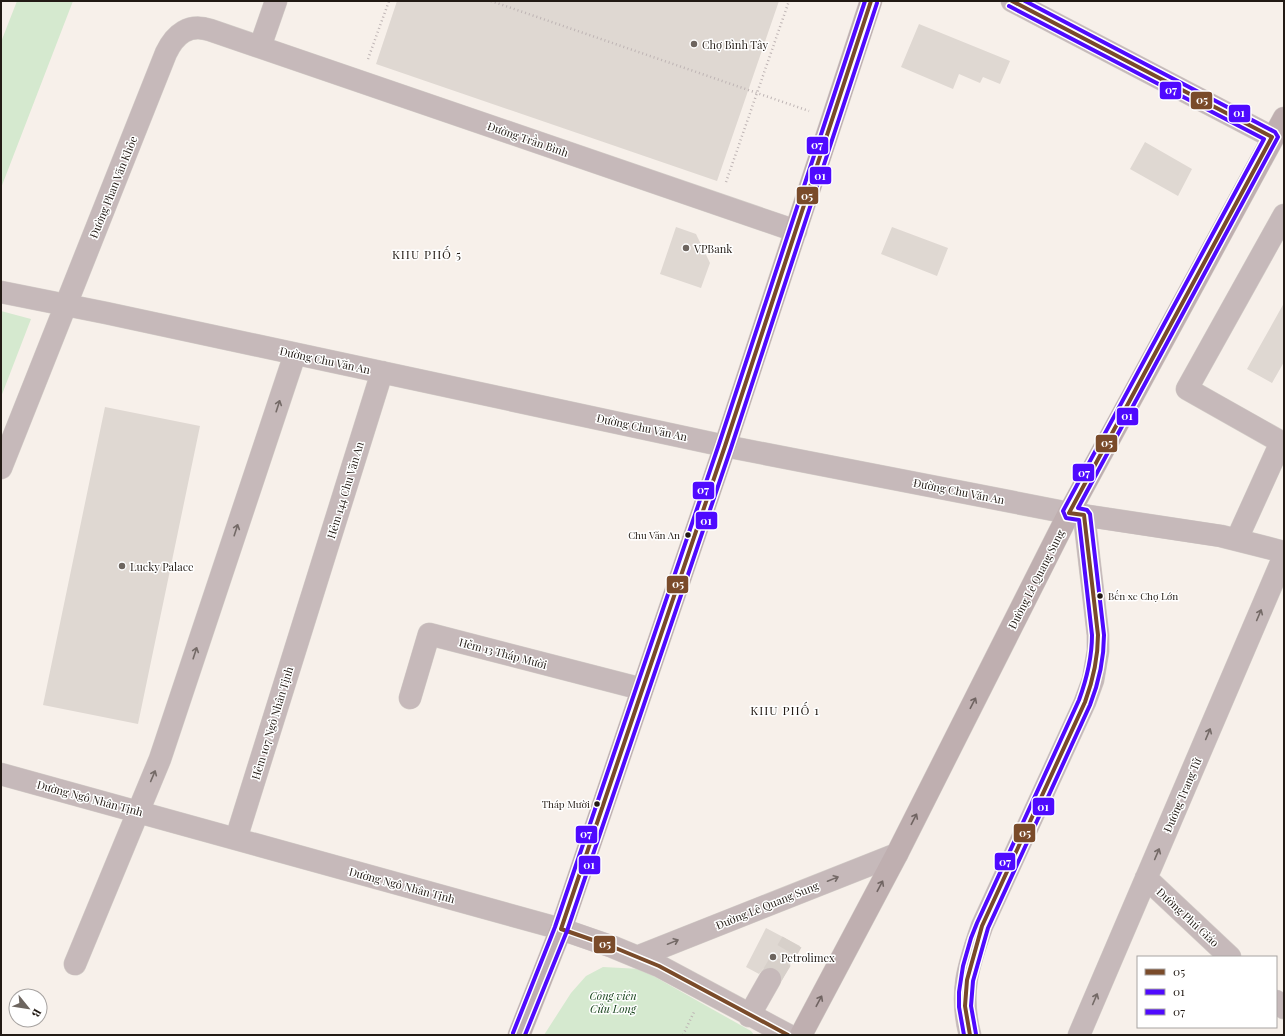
<svg xmlns="http://www.w3.org/2000/svg" width="1285" height="1036" font-family="'Playfair Display',serif">
  <style>
    .green { fill: #d5e9cf }
    .building { fill: #dfd8d2 }
    .lines { fill: none; stroke-linecap: round; stroke-linejoin: round }
    .minor-tunnel { stroke: #d7d0ca; stroke-width: 22; stroke-dasharray: 22 11; stroke-linecap: butt }
    .minor-casing { stroke: #d4cec9; stroke-width: 23 }
    .major-casing { stroke: #d4cec9; stroke-width: 23 }
    .path { stroke: #beb4b4; stroke-width: 2.5; stroke-dasharray: 1 3; stroke-linecap: butt }
    .minor { stroke: #c6b9ba; stroke-width: 22 }
    .major { stroke: #bfafb0; stroke-width: 22 }
    .bus-1-casing { stroke: #fff; stroke-width: 7 }
    .bus-2-casing { stroke: #fff; stroke-width: 7 }
    .bus-3-casing { stroke: #fff; stroke-width: 7 }
    .bus-1 { stroke: #7a4b2a; stroke-width: 4 }
    .bus-2 { stroke: #4f0aff; stroke-width: 4 }
    .bus-3 { stroke: #4f0aff; stroke-width: 4 }
    .oneway { stroke: #746a67 }
    .oneway2 { stroke: #706462 }
    .poi-dot { fill: #6d655f; stroke: #fff; stroke-width: 1.5 }
    .bus-dot { fill: #221a14; stroke: #fff; stroke-width: 1.5 }
    .labels { text-anchor: middle; dominant-baseline: central; stroke-width: 3; stroke-linejoin: round; paint-order: stroke }
    .bus-label { font-size: 10px; fill: #221a14; stroke: #fff; text-anchor: end }
    .poi-label { font-size: 11px; fill: #221a14; stroke: #fff; text-anchor: start }
    .street-label { font-size: 11px; fill: #221a14; stroke: #fff }
    .park-label { font-size: 11px; font-style: italic; fill: #113e15; stroke: #fff }
    .neighbourhood-label { font-size: 12px; letter-spacing: 1px; fill: #221a14; stroke: #fff }
    .line-badge { stroke: #fff; stroke-width: 1.5 }
    .badge-label { font-size: 11px; text-anchor: middle; font-weight: bold; fill: #fff }
  </style>
  <rect width="100%" height="100%" fill="#f7f0ea"/>
  <!-- green -->
  <path class="green" d="M17,1H73L1,188V42Z
    M1,311L31,319L1,397Z
    M603,967L641,969L751,1031L754,1035H544L571,993L586,976Z"/>
  <!-- building -->
  <path class="building" d="M397,1H779L717,181L376,64Z
    M919,24L1010,61L1000,84L983,77L980,83L959,74L953,89L901,67Z
    M1145,142L1192,169L1178,196L1130,169Z
    M676,227L696,234L710,263L701,288L660,274Z
    M892,227L948,248L937,276L881,254Z
    M1284,303V362L1272,383L1247,369Z
    M105,407L200,426L138,724L43,705Z
    M766,928L800,946L782,980L781,973L776,968L770,967L764,968L759,974L746,967Z"/>
  <g class="lines">
    <!-- minor-tunnel -->
    <path class="minor-tunnel" d="M770,979L792,942"/>
    <defs>
      <path id="minor" d="M1012,1L1272,137
        M260,47L276,1
        M1,292L106,313L725,446L1069,513L1221,536L1284,552
        M1,468L166,53C175,34 189,23 210,30L796,231
        M1237,539L1281,442L1187,389L1284,215
        M410,698L429,634L642,689
        M1,774L561,929L613,947L659,966L788,1035
        M236,839L382,372
        M1146,878L1230,957
        M637,957L897,854
        M75,964L160,759L295,354
        M1276,1001L1284,1008
        M749,1016L770,979
        M970,1035C959,993 968,966 982,926L1085,702L1093,680L1098,651V635L1084,515
        M1079,1035L1284,556"/>
      <path id="major" d="M519,1035L561,929L725,446L871,1
        M801,1035L897,854L1069,513L1284,118"/>
    </defs>
    <!-- minor casing -->
    <use href="#minor" class="minor-casing"/>
    <!-- major casing -->
    <use href="#major" class="major-casing"/>
    <!-- path -->
    <path class="path" d="M491,1L809,111
      M368,59L389,1
      M726,182L789,1
      M683,1035L694,1012"/>
    <!-- minor -->
    <use href="#minor" class="minor"/>
    <!-- major -->
    <use href="#major" class="major"/>
    <defs>
      <path id="bus-1" d="M788,1035L659,966L613,947L561,929L725,446L871,1
        M970,1035L965,1006L967,980L982,926L1085,702C1093,680 1098,659 1098,635L1084,515L1069,513L1272,137L1012,1"/>
      <path id="bus-2" d="M976,1034L971,1006L973,981L988,928L1090,705C1099,682 1104,660 1104,635L1090,514L1087,510L1078,508L1278,137L1275,132L1025,1
        M525,1035L567,931L731,448L877,3"/>
      <path id="bus-3" d="M513,1033L555,927L719,444L865,1
        M964,1035L959,1007V992L963,966L971,938L977,923L1079,700C1087,678 1092,658 1092,635L1079,520L1066,518L1063,511L1264,139L1009,6"/>
    </defs>
    <!-- bus-1 casing -->
    <use href="#bus-1" class="bus-1-casing"/>
    <!-- bus-2 casing -->
    <use href="#bus-2" class="bus-2-casing"/>
    <!-- bus-3 casing -->
    <use href="#bus-3" class="bus-3-casing"/>
    <!-- bus-1 -->
    <use href="#bus-1" class="bus-1"/>
    <!-- bus-2 -->
    <use href="#bus-2" class="bus-2"/>
    <!-- bus-3 -->
    <use href="#bus-3" class="bus-3"/>
  </g>
  <!-- one-way arrows -->
  <defs><path id="oneway-shaft" d="M-6 0H5M1.5-3L5.5 0L1.5 3" fill="none" stroke-width="1.6" stroke-linecap="round" stroke-linejoin="round"/></defs>
  <g class="oneway">
    <use href="#oneway-shaft" transform="translate(278 406) rotate(-72)"/>
    <use href="#oneway-shaft" transform="translate(236 530) rotate(-72)"/>
    <use href="#oneway-shaft" transform="translate(1259 615) rotate(-67)"/>
    <use href="#oneway-shaft" transform="translate(195 653) rotate(-72)"/>
    <use href="#oneway-shaft" transform="translate(1208 734) rotate(-67)"/>
    <use href="#oneway-shaft" transform="translate(153 776) rotate(-67)"/>
    <use href="#oneway-shaft" transform="translate(1157 854) rotate(-67)"/>
    <use href="#oneway-shaft" transform="translate(833 879) rotate(-22)"/>
    <use href="#oneway-shaft" transform="translate(673 942) rotate(-22)"/>
    <use href="#oneway-shaft" transform="translate(1095 999) rotate(-67)"/>
  </g>
  <g class="oneway2">
    <use href="#oneway-shaft" transform="translate(973 703) rotate(-63)"/>
    <use href="#oneway-shaft" transform="translate(914 819) rotate(-63)"/>
    <use href="#oneway-shaft" transform="translate(880 886) rotate(-62)"/>
    <use href="#oneway-shaft" transform="translate(819 1001) rotate(-62)"/>
  </g>
  <!-- markers -->
  <g class="poi-dot">
    <circle cx="694" cy="44" r="4"/>
    <circle cx="686" cy="248" r="4"/>
    <circle cx="122" cy="566" r="4"/>
    <circle cx="773" cy="957" r="4"/>
  </g>
  <g class="bus-dot">
    <circle cx="688" cy="535" r="3.5"/>
    <circle cx="1100" cy="596" r="3.5"/>
    <circle cx="597" cy="804" r="3.5"/>
  </g>
  <g class="labels">
    <!-- bus labels -->
    <g class="bus-label">
      <text x="680" y="535">Chu Văn An</text>
      <text x="1108" y="596" text-anchor="start">Bến xe Chợ Lớn</text>
      <text x="590" y="804">Tháp Mười</text>
    </g>
    <!-- poi labels -->
    <g class="poi-label">
      <text x="702" y="44">Chợ Bình Tây</text>
      <text x="694" y="248">VPBank</text>
      <text x="130" y="566">Lucky Palace</text>
      <text x="781" y="957">Petrolimex</text>
    </g>
    <!-- street labels -->
    <g class="street-label">
      <text transform="translate(528 139) rotate(19)">Đường Trần Bình</text>
      <text transform="translate(113 187) rotate(-68)">Đường Phan Văn Khỏe</text>
      <text transform="translate(325 360) rotate(12)">Đường Chu Văn An</text>
      <text transform="translate(642 427) rotate(12)">Đường Chu Văn An</text>
      <text transform="translate(345 490) rotate(-73)">Hẻm 144 Chu Văn An</text>
      <text transform="translate(959 491) rotate(11)">Đường Chu Văn An</text>
      <text transform="translate(1036 579) rotate(-63)">Đường Lê Quang Sung</text>
      <text transform="translate(503 653) rotate(15)">Hẻm 13 Tháp Mười</text>
      <text transform="translate(272 723) rotate(-73)">Hẻm 107 Ngô Nhân Tịnh</text>
      <text transform="translate(1182 795) rotate(-67)">Đường Trang Tử</text>
      <text transform="translate(90 798) rotate(15)">Đường Ngô Nhân Tịnh</text>
      <text transform="translate(402 885) rotate(15)">Đường Ngô Nhân Tịnh</text>
      <text transform="translate(767 905) rotate(-22)">Đường Lê Quang Sung</text>
      <text transform="translate(1188 917) rotate(43)">Đường Phú Giáo</text>
    </g>
    <!-- park labels -->
    <g class="park-label">
      <text x="613" y="995">Công viên<tspan x="613" dy="13">Cửu Long</tspan></text>
    </g>
    <!-- neighbourhood labels -->
    <g class="neighbourhood-label">
      <text x="427" y="254">KHU PHỐ 5</text>
      <text x="785" y="710">KHU PHỐ 1</text>
    </g>
  </g>
  <g class="line-badge">
    <rect x="1159" y="81" width="23" height="19" rx="4" fill="#4f0aff"/>
    <rect x="1190" y="91" width="23" height="19" rx="4" fill="#7a4b2a"/>
    <rect x="1228" y="104" width="23" height="19" rx="4" fill="#4f0aff"/>
    <rect x="806" y="136" width="23" height="19" rx="4" fill="#4f0aff"/>
    <rect x="809" y="166" width="23" height="19" rx="4" fill="#4f0aff"/>
    <rect x="796" y="186" width="23" height="19" rx="4" fill="#7a4b2a"/>
    <rect x="1116" y="407" width="23" height="19" rx="4" fill="#4f0aff"/>
    <rect x="1095" y="434" width="23" height="19" rx="4" fill="#7a4b2a"/>
    <rect x="1072" y="463" width="23" height="19" rx="4" fill="#4f0aff"/>
    <rect x="692" y="481" width="23" height="19" rx="4" fill="#4f0aff"/>
    <rect x="695" y="511" width="23" height="19" rx="4" fill="#4f0aff"/>
    <rect x="666" y="575" width="23" height="19" rx="4" fill="#7a4b2a"/>
    <rect x="1032" y="797" width="23" height="19" rx="4" fill="#4f0aff"/>
    <rect x="1013" y="823" width="23" height="20" rx="4" fill="#7a4b2a"/>
    <rect x="575" y="825" width="23" height="19" rx="4" fill="#4f0aff"/>
    <rect x="994" y="852" width="22" height="19" rx="4" fill="#4f0aff"/>
    <rect x="578" y="855" width="23" height="20" rx="4" fill="#4f0aff"/>
    <rect x="593" y="935" width="23" height="19" rx="4" fill="#7a4b2a"/>
  </g>
  <g class="badge-label">
    <text x="1171" y="94">07</text>
    <text x="1202" y="104">05</text>
    <text x="1239" y="117">01</text>
    <text x="817" y="149">07</text>
    <text x="820" y="180">01</text>
    <text x="807" y="200">05</text>
    <text x="1127" y="420">01</text>
    <text x="1107" y="447">05</text>
    <text x="1084" y="477">07</text>
    <text x="703" y="494">07</text>
    <text x="706" y="525">01</text>
    <text x="678" y="588">05</text>
    <text x="1043" y="811">01</text>
    <text x="1025" y="837">05</text>
    <text x="586" y="838">07</text>
    <text x="1005" y="866">07</text>
    <text x="589" y="869">01</text>
    <text x="605" y="948">05</text>
  </g>
  <!-- border -->
  <rect width="1285" height="1036" fill="none" stroke="#221a14" stroke-width="4"/>
  <!-- legend -->
  <rect x="1137" y="956" width="140" height="72" fill="#ffffff" stroke="#a7a3a1"/>
  <rect x="1145" y="969" width="20" height="6" fill="#7a4b2a" stroke="#a7a3a1"/>
  <text x="1173" y="976" font-size="12" fill="#221a14">05</text>
  <rect x="1145" y="989" width="20" height="6" fill="#4f0aff" stroke="#a7a3a1"/>
  <text x="1173" y="996" font-size="12" fill="#221a14">01</text>
  <rect x="1145" y="1009" width="20" height="6" fill="#4f0aff" stroke="#a7a3a1"/>
  <text x="1173" y="1016" font-size="12" fill="#221a14">07</text>
  <!-- north arrow -->
  <g transform="translate(28 1008) rotate(120)"><circle r="19" fill="#ffffff" stroke="#a7a3a1"/>
  <path d="M0-3L7 15L0 10L-7 15Z" fill="#6d655f"/>
  <text y="-6" font-size="11" font-weight="bold" text-anchor="middle" fill="#221a14">B</text>
  </g>
</svg>
